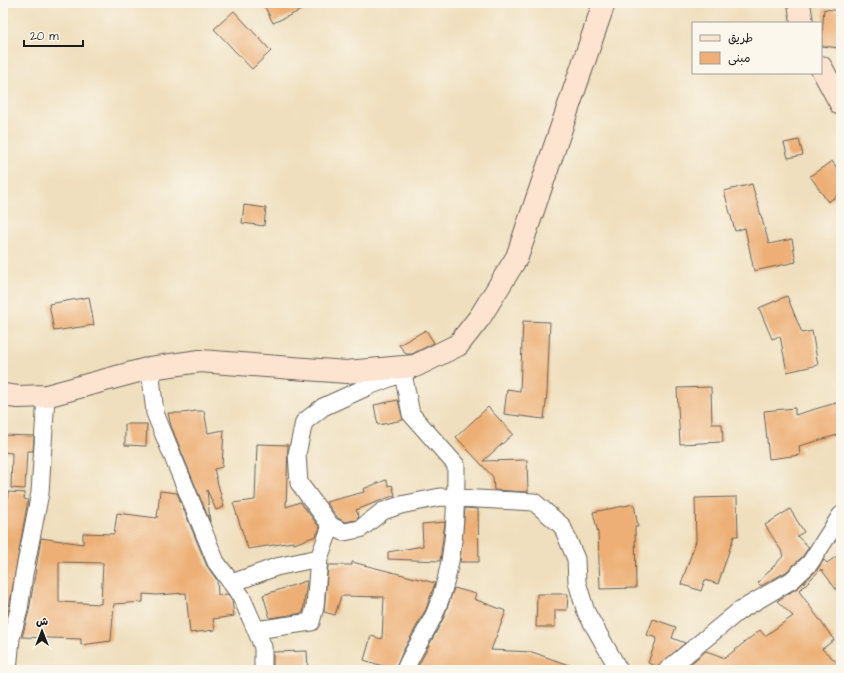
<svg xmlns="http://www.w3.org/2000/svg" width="844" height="673" font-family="'Architects Daughter','Playpen Sans Arabic',sans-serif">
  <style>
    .building { fill: #edaf75; fill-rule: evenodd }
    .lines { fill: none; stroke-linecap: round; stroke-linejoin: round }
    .street-casing { stroke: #666055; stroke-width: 19 }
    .secondary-casing { stroke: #666055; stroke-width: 24 }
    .street { stroke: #fff; stroke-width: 17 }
    .secondary { stroke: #fde4d1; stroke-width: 22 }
  </style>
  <rect width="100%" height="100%" fill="#fbf7ec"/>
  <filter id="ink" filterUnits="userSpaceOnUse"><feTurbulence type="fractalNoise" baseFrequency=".025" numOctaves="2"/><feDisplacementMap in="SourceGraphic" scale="8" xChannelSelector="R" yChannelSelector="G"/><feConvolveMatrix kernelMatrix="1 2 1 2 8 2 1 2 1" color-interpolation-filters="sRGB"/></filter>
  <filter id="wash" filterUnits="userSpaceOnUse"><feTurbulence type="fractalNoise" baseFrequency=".012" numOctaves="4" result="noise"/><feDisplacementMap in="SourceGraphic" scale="16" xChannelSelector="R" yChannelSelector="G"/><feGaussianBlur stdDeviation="0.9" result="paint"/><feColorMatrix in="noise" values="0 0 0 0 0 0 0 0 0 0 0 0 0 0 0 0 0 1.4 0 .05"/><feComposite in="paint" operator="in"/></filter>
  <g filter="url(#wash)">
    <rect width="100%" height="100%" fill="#efdfbe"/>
    <g id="blocks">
      <!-- building -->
      <path class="building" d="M263,3H317L273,23Z
        M824,9L841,11V48L821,46Z
        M234,11L271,51L252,69L214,29Z
        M799,140L803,155L788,158L784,143Z
        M832,161L841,174V193L828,202L810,176Z
        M752,184L769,244L792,239L796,262L754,271L745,228L735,231L724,191Z
        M244,205L266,208L264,226L242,223Z
        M787,296L802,333L812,331L818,365L787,372L780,336L772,339L759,308Z
        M89,297L94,325L54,331L49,304Z
        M523,321L550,322L547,393L544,419L504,414L507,389L520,391Z
        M426,330L434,343L412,354H406L399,345Z
        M711,387L712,424H722L723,442L680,444L677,388Z
        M398,400L403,420L378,425L374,405Z
        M839,402L841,410V434L799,446L800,455L769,459L764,411L795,408V415Z
        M488,407L513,434L483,461L527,460L528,492L494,490L493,477L456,437Z
        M196,411H204L208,433L224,430L222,467L214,469L224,507L216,510L207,490L210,522L171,426L168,413H183Z
        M125,424H147L146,446L125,445Z
        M3,435L34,436L33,451H27L25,489L11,488L12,453L3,452Z
        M257,444L288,445L286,507L300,502L320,528L316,536L294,544L293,542L248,549L233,503L255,500Z
        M386,480L389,486L392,485L395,495L356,510L359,517L356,520L345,522L338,518L326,502L364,492L363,489Z
        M160,491L177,493L207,566L217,580L218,595L227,594L232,601L234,616L213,619L215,630L190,633L186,593L156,595L143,594V602L114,604L111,641L81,645V639L22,637L29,611L41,538L83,544V533L114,534L117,513L157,518ZM59,562L103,563L101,604L59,602Z
        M8,492L25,493L24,499L28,500L9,608L3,630V539Z
        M737,497L738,536H734L718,584L705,580L701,591L681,584L696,541L695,498Z
        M634,504L638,527H635L636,588L600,589L598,533L593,512Z
        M465,508L478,509L479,562H460Z
        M790,509L804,532L797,536L809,547L802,557L786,572L761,586L758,583L784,555L765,525Z
        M445,522L440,561L388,559V552L423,546L422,524Z
        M841,553V596L821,569L799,591L834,640L822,649L841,666V670H683L706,651L725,658L760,630L765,636L793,616L777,601L799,587L817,570L824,560L827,563Z
        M352,562L435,583L426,609L403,651L395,670L364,660L371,636L382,639L384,597L341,596L335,615L324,612L328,565H352Z
        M306,581H307L303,613L270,618L263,595Z
        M454,588L476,594L474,599L506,611L491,650L532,652L577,668L576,670H416L444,617Z
        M537,594H568L567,610H555V627H536Z
        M653,619L676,627L672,638L685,643L658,667L648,663L657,638L647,635Z
        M307,651L308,670H273V652Z"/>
    </g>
  </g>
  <g filter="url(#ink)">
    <use href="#blocks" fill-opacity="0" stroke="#666055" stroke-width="1"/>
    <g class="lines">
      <defs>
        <path id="street" d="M150,368L155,413L216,562L241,596L256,630L263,647V670
          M408,371L369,386L323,407L304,422L297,454L299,483L331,526L344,532L360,529L383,511L401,505L440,497L534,502L562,526L576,559L577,582L586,612L619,670
          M403,374L411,414L456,465C456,516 455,566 435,613C426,633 413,650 405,670
          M232,583L276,567L319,558
          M256,630L311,622L315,607L319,558L331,526
          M8,670L11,638L19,610L24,574L40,493L46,396
          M667,670L739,611L792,580L810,563L841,515"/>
        <path id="secondary" d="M799,3L802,23
          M821,67L841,104
          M3,395L18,397L46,396L150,368L200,361L346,372L415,366L458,345L480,317L517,257L604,3"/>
      </defs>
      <!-- street casing -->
      <use href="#street" class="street-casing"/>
      <!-- secondary casing -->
      <use href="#secondary" class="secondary-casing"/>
      <!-- street -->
      <use href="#street" class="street"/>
      <!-- secondary -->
      <use href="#secondary" class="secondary"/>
    </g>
  </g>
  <!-- margin -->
  <rect width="844" height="673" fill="none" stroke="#fbf7ec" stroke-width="16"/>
  <!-- legend -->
  <rect x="692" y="22" width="130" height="52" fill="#fbf7ec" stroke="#a29f99"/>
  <rect x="700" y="35" width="20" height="6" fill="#fde4d1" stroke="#a29f99"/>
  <text x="728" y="42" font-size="12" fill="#1c1c1c">طريق</text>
  <rect x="700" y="52" width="20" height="12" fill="#edaf75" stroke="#a29f99"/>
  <text x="728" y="62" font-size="12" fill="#1c1c1c">مبنى</text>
  <!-- north arrow -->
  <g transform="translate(42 631)" stroke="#fbf7ec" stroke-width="3" paint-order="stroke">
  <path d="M0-3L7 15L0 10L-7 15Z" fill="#1c1c1c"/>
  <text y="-6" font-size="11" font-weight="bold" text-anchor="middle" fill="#1c1c1c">ش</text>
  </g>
  <!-- scale -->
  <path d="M24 40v6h59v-6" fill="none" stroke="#1c1c1c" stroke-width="2"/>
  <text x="30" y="40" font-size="12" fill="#1c1c1c" stroke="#fbf7ec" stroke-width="3" paint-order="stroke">20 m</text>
</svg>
